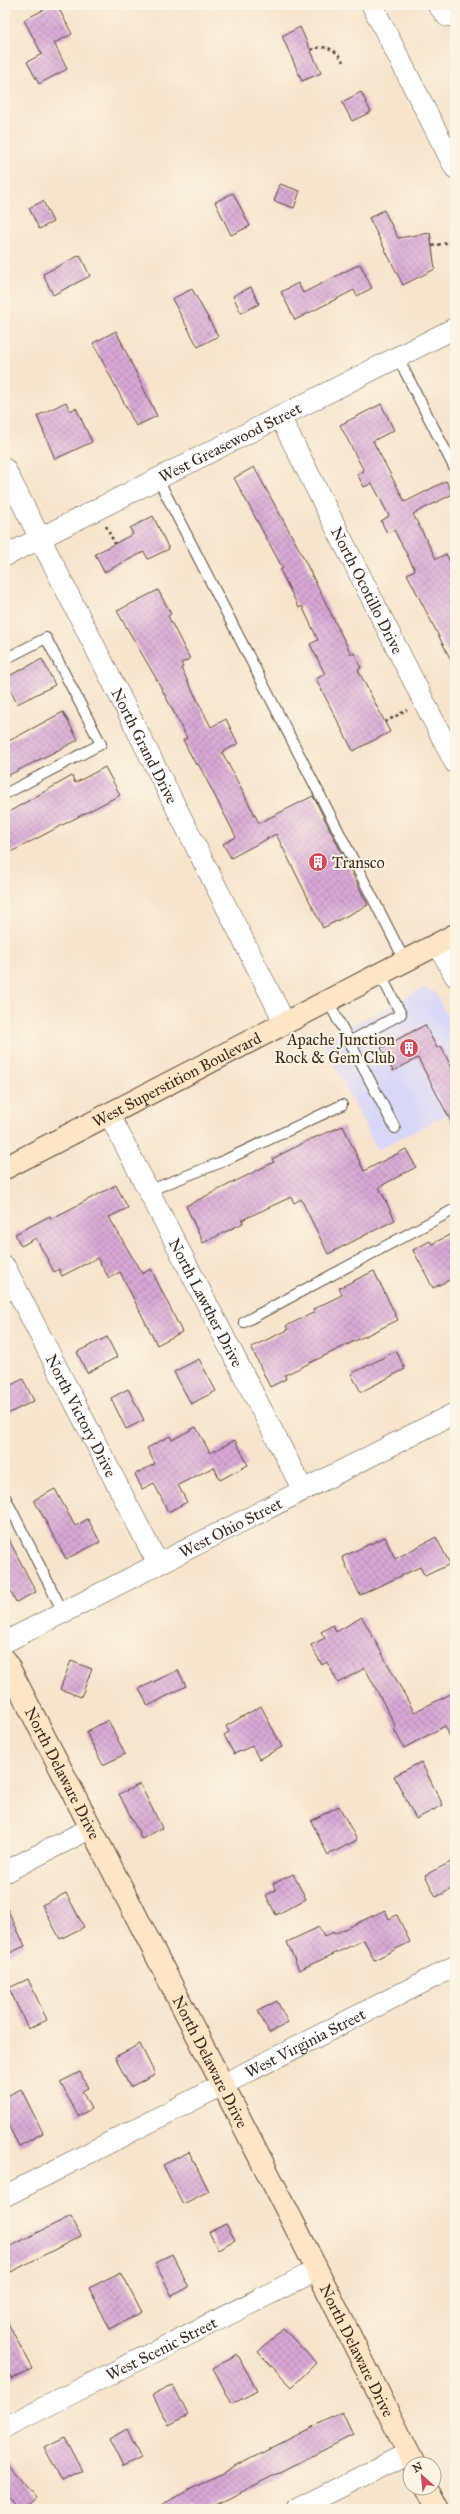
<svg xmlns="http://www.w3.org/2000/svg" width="460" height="2514" font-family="'IM FELL Great Primer',serif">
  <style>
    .built { fill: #d9d7f7 }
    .building { fill: url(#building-cross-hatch) }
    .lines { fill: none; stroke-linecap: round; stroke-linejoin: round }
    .lane-casing { stroke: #574638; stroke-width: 12 }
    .street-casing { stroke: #574638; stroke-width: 22 }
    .secondary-casing { stroke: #574638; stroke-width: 24 }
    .path { stroke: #574638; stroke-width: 2.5; stroke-dasharray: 3 3; stroke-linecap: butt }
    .lane { stroke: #fff; stroke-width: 10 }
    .street { stroke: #fff; stroke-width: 21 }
    .secondary { stroke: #fee5c5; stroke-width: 22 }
    .labels { text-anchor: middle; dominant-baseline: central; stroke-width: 4; stroke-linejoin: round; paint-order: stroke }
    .street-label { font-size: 16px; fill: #3b2a1e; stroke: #fcf5e5 }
    .poi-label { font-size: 16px; fill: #3b2a1e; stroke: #fcf5e5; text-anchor: start }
  </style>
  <defs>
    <pattern id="building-cross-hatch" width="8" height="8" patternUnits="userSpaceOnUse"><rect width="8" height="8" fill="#d8a9d6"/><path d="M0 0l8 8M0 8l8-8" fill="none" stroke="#b08aad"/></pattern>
  </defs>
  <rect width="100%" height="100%" fill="#fcf5e5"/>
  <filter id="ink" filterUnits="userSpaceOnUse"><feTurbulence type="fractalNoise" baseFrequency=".025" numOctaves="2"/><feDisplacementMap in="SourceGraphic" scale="8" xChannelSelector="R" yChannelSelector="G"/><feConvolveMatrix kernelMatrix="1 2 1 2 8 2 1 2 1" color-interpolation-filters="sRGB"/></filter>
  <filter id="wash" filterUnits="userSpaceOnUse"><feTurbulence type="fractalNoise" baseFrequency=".012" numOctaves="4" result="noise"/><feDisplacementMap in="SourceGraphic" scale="16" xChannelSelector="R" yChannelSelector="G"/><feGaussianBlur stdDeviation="0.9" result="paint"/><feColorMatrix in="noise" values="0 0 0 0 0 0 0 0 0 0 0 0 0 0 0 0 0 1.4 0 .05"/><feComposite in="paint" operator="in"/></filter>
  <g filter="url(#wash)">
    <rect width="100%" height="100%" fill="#f7e4cc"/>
    <!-- built -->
    <path class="built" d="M423,988L435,992L455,1033V1111L377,1150L322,1040Z"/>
    <g id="blocks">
      <!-- building -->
      <path class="building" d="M53,5H57L72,34L54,43L67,69L39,84L27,62L42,54L24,20Z
        M300,27L321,73L302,81L282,36Z
        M361,92L371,112L352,121L342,102Z
        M280,184L300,191L294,208L274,201Z
        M233,193L250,226L231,235L215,202Z
        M43,201L53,222L39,229L29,208Z
        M384,210L398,238L430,233L435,269L403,285L369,218Z
        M80,255L90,276L53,295L43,274Z
        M360,264L372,288L357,296L354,290L295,320L281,292L298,283L303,293Z
        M251,287L259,304L241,313L233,296Z
        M192,289L218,336L198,347L172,299Z
        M116,331L157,416L136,426L93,343Z
        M66,402L70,411L76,408L92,442L55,459L37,416Z
        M381,404L394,430L373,441L405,502L446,481L453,494L413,514L436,559L446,554L455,572V668L407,574L415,570L394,530L387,533L381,521L389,516L372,483L364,487L357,474L364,471L340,425Z
        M254,467L299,549L351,654L354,653L361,668L358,670L390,732L353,751L316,679L325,674L310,644L318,640L302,606L299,608L280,570L283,569L234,478Z
        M153,516L169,549L148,559L144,552L104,572L95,554L133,534L130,528Z
        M158,590L171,614L168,616L190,659L181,663L183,667L181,668L211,727L226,719L238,744L222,752L259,823L313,796L368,905L323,928L276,834L231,858L223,844L236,837L201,769L198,764L196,765L183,740L187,738L157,680L117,611Z
        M42,659L55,685L17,704L5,678Z
        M63,712L78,740L5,777V743Z
        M105,767L120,795L5,855V814L72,776L75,783Z
        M425,1025L437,1048L441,1046L455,1074V1129L418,1058L393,1071L381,1048Z
        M343,1126L364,1171L406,1149L416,1167L379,1187L395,1220L328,1254L301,1199L294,1203L291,1197L242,1220L243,1223L203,1243L186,1206L274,1162L272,1159L311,1139Z
        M116,1185L128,1208L109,1217L142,1274L151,1269L182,1332L157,1345L120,1272L109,1278L97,1258L62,1276L59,1269L54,1272L36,1238L21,1246L15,1234L50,1216L51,1219Z
        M455,1232V1277L433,1288L413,1250L430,1241L432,1244Z
        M374,1271L398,1320L285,1375L286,1379L270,1387L251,1347L288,1330L286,1326L315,1312L313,1309L342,1295L339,1288Z
        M107,1337L117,1357L87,1373L77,1352Z
        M396,1351L405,1369L361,1392L351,1374Z
        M199,1359L216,1391L191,1404L174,1372Z
        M23,1379L34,1401L5,1415V1388Z
        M128,1389L144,1420L126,1429L111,1398Z
        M196,1427L210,1453L235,1440L248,1465L220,1480L214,1467L178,1485L187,1502L168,1512L154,1483L142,1489L135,1474L155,1464L147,1448L170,1436L172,1440Z
        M55,1489L75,1526L88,1519L100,1542L66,1559L34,1500Z
        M5,1532L36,1592L16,1602L5,1579Z
        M385,1537L395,1559L436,1537L450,1564L425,1576L420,1567L360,1595L342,1557Z
        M362,1617L414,1712L455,1692V1747L445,1726L404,1748L394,1729L396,1727L365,1668L338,1683L327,1662L322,1665L311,1645L325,1638L321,1632L333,1625L336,1632Z
        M71,1661L92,1669L81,1697L60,1689Z
        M178,1670L186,1686L148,1706L139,1689Z
        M261,1706L282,1747L259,1759L252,1746L234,1754L224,1735L229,1732L226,1726Z
        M108,1720L125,1754L103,1765L86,1732Z
        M421,1762L443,1805L416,1819L394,1776Z
        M140,1784L162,1828L142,1839L119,1794Z
        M339,1806L357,1840L328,1855L311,1821Z
        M455,1860V1887L436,1897L425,1875Z
        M293,1874L306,1899L276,1915L266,1895L276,1890L273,1884Z
        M66,1893L84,1927L60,1939L42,1905Z
        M5,1904L25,1946L5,1955Z
        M385,1910L389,1919L397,1915L410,1942L374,1960L364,1940L299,1970L287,1942L319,1927L324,1937L333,1932L334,1934Z
        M28,1979L47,2020L28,2029L9,1988Z
        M277,2001L288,2023L269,2033L258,2011Z
        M140,2044L155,2074L130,2087L115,2057Z
        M80,2072L88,2088L82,2091L91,2109L78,2116L60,2082Z
        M21,2089L43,2133L19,2146L5,2119V2097Z
        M189,2152L209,2191L183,2204L163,2165Z
        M71,2216L81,2236L11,2272L5,2260V2249Z
        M226,2224L235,2240L218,2249L209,2232Z
        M172,2254L189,2287L172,2296L155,2263Z
        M121,2272L142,2312L110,2329L89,2288Z
        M5,2317L32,2369L11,2379L5,2367Z
        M283,2328L316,2363L292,2387L258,2352Z
        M238,2355L257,2391L232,2404L213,2368Z
        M173,2385L188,2415L169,2425L153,2395Z
        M342,2412L353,2435L208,2509H152Z
        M127,2429L141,2458L123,2467L109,2439Z
        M65,2437L83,2471L62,2481L44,2447Z
        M5,2460L36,2497L22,2509H18L5,2494Z"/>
    </g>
  </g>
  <g filter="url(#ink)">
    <use href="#blocks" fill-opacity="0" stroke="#574638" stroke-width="1"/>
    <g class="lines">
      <defs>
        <path id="lane" d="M398,358L455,469
          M158,479L405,961
          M5,659L46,638L101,744L5,794
          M328,1001L395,1128
          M349,1042L401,1014L380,974
          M148,1191L219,1163L342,1105
          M244,1322L455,1209
          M5,1497L63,1612"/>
        <g id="street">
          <path d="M372,5L455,168"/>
          <path d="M438,5L447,16L455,15"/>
          <path id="s1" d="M280,417L455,763"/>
          <path id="s2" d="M5,469L285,1023"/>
          <path id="s3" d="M5,556L455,328"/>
          <path d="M438,944L455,976"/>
          <path id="s4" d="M109,1114L303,1490"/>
          <path id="s5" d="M5,1267L158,1564"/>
          <path id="s6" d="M5,1642L455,1413"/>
          <path d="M5,1872L91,1828"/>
          <path id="s7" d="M5,2196L455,1966"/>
          <path id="s8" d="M5,2427L317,2270"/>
          <path d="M297,2509L408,2453"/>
        </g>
        <g id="secondary">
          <path id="s9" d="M5,1168L455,935"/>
          <path id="s10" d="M5,1660L299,2234L414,2464"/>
          <path d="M427,2488L438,2509"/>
        </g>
      </defs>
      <!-- lane casing -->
      <use href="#lane" class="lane-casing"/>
      <!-- street casing -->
      <use href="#street" class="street-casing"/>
      <!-- secondary casing -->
      <use href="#secondary" class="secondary-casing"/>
      <!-- path -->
      <path class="path" d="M311,50C324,44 336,48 343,62
        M432,246L455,241
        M106,526L115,544
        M385,722L407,710"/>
      <!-- lane -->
      <use href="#lane" class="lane"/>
      <!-- street -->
      <use href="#street" class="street"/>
      <!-- secondary -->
      <use href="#secondary" class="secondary"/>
    </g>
  </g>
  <!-- icons -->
  <defs>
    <symbol id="building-disc" viewBox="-11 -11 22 22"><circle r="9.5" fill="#d1495b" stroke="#fcf5e5"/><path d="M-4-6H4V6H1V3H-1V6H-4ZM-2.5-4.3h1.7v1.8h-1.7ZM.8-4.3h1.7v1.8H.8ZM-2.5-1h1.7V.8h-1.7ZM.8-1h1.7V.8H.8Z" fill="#fff"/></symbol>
  </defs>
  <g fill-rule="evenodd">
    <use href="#building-disc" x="307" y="851" width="22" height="22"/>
    <use href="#building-disc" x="398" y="1037" width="22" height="22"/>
  </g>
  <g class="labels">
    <!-- street labels -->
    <g class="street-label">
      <text stroke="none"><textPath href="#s3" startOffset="252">West Greasewood Street</textPath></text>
      <text stroke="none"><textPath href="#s1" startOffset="194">North Ocotillo Drive</textPath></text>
      <text stroke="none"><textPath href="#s2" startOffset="310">North Grand Drive</textPath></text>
      <text stroke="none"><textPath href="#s9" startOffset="193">West Superstition Boulevard</textPath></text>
      <text stroke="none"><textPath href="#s4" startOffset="212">North Lawther Drive</textPath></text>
      <text stroke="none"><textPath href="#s5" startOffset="167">North Victory Drive</textPath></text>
      <text stroke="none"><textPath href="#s6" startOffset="253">West Ohio Street</textPath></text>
      <text stroke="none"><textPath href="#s10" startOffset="127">North Delaware Drive</textPath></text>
      <text stroke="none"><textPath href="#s7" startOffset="337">West Virginia Street</textPath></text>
      <text stroke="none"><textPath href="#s10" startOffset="451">North Delaware Drive</textPath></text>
      <text stroke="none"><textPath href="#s8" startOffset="175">West Scenic Street</textPath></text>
      <text stroke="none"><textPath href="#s10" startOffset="775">North Delaware Drive</textPath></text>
    </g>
    <!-- poi labels -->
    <g class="poi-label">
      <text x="332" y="862">Transco</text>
      <text x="395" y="1039" text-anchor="end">Apache Junction<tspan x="395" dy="18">Rock &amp; Gem Club</tspan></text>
    </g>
  </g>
  <!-- margin -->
  <rect width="460" height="2514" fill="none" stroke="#fcf5e5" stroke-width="20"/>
  <!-- north arrow -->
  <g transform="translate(422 2476) rotate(333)"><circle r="19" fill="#fcf5e5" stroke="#afa495"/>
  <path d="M0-3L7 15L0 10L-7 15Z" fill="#d1495b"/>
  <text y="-6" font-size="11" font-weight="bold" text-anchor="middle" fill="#3b2a1e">N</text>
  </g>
</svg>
